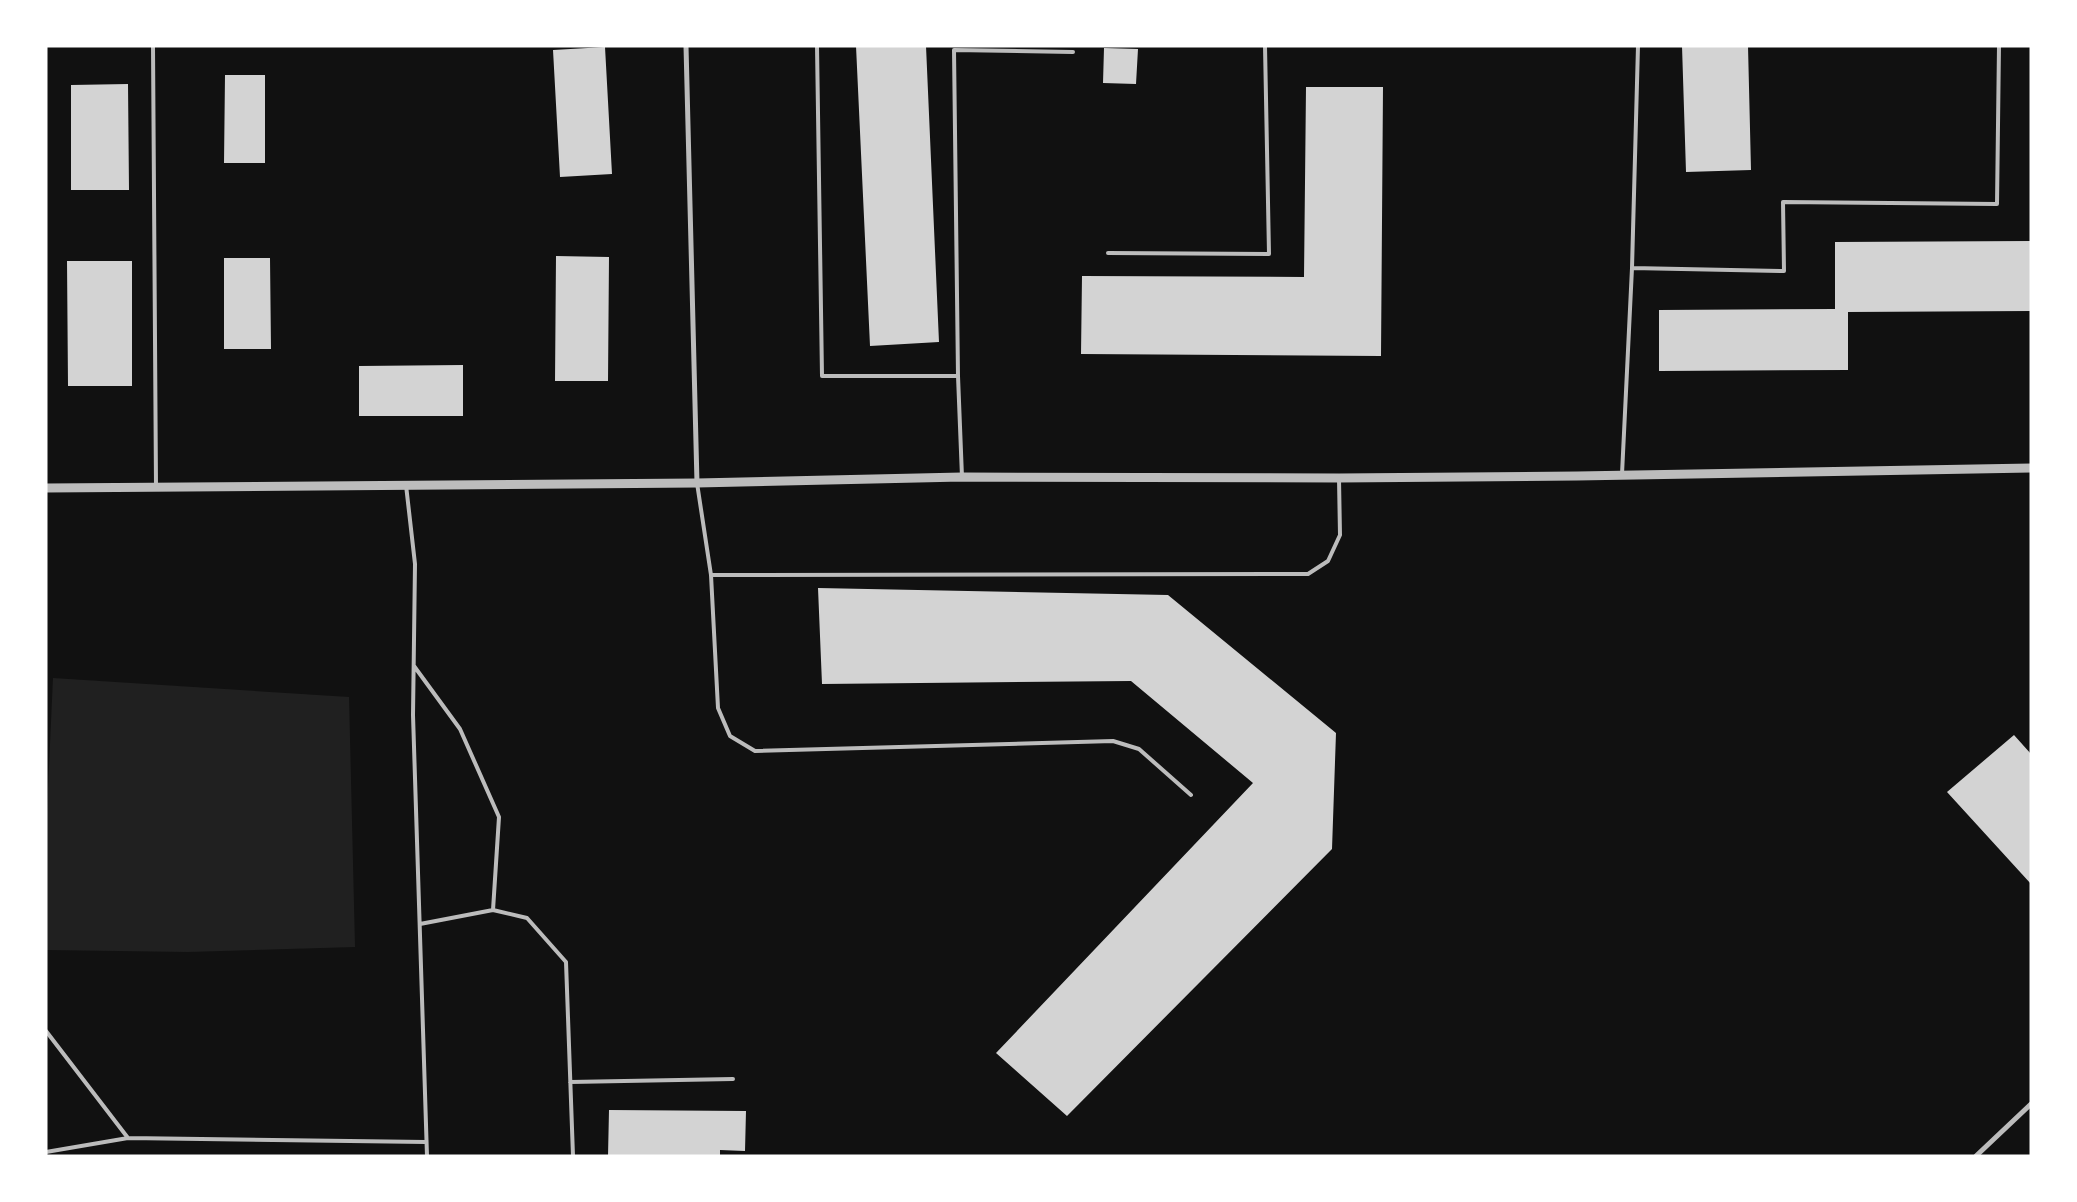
<svg xmlns="http://www.w3.org/2000/svg" width="2077" height="1202" font-family="'Exo 2',sans-serif">
  <style>
    .green { fill: #202020 }
    .building { fill: #d3d3d3 }
    .lines { fill: none; stroke-linecap: round; stroke-linejoin: round }
    .service { stroke: #bcbcbc; stroke-width: 4 }
    .minor { stroke: #bcbcbc; stroke-width: 5 }
    .tertiary { stroke: #bcbcbc; stroke-width: 9 }
  </style>
  <rect width="100%" height="100%" fill="#111"/>
  <!-- green -->
  <path class="green" d="M53,678L349,697L355,947L188,952L46,950V833Z"/>
  <!-- building -->
  <path class="building" d="M856,46H926L939,342L870,346Z
    M1682,46H1748L1751,170L1686,172Z
    M605,47L612,174L560,177L553,50Z
    M1104,48L1138,49L1136,84L1103,83Z
    M225,75H265V163H224Z
    M128,84L129,190H71V85Z
    M1306,87H1383L1381,356L1081,354L1082,276L1304,277Z
    M2031,241V311L1848,312V370L1659,371V310L1835,309V242Z
    M556,256L609,257L608,381H555Z
    M224,258H270L271,349H224Z
    M67,261H132V386H68Z
    M463,365V416H359V366Z
    M818,588L1168,595L1336,733L1332,849L1067,1116L996,1053L1253,783L1131,681L822,684Z
    M2014,735L2031,754V884L1947,792Z
    M609,1110L746,1111L745,1151L720,1150V1156H608Z"/>
  <g class="lines">
    <!-- service -->
    <path class="service" d="M153,46L156,486
      M817,46L822,376H958
      M1108,253L1269,254L1265,46
      M1632,268L1784,271L1783,202L1997,204L1999,46
      M1622,474L1632,268L1638,46
      M962,477L958,376L954,50L1073,52
      M697,483L711,575L1308,574L1328,561L1340,535L1339,479
      M406,485L415,564L413,715L427,1156
      M711,575L718,708L730,736L755,751L1113,741L1139,749L1191,795
      M414,666L460,729L499,817L493,910L527,918L566,962L573,1156
      M420,924L493,910
      M46,1031L128,1138L426,1142
      M570,1082L733,1079
      M46,1152L128,1138"/>
    <!-- minor -->
    <path class="minor" d="M686,46L697,483
      M1976,1156L2031,1104"/>
    <!-- tertiary -->
    <path class="tertiary" d="M46,488L697,483L962,477L1339,478L1577,476L2031,468"/>
  </g>
  <!-- border -->
  <rect width="2077" height="1202" fill="none" stroke="#ffffff" stroke-width="95"/>
</svg>
